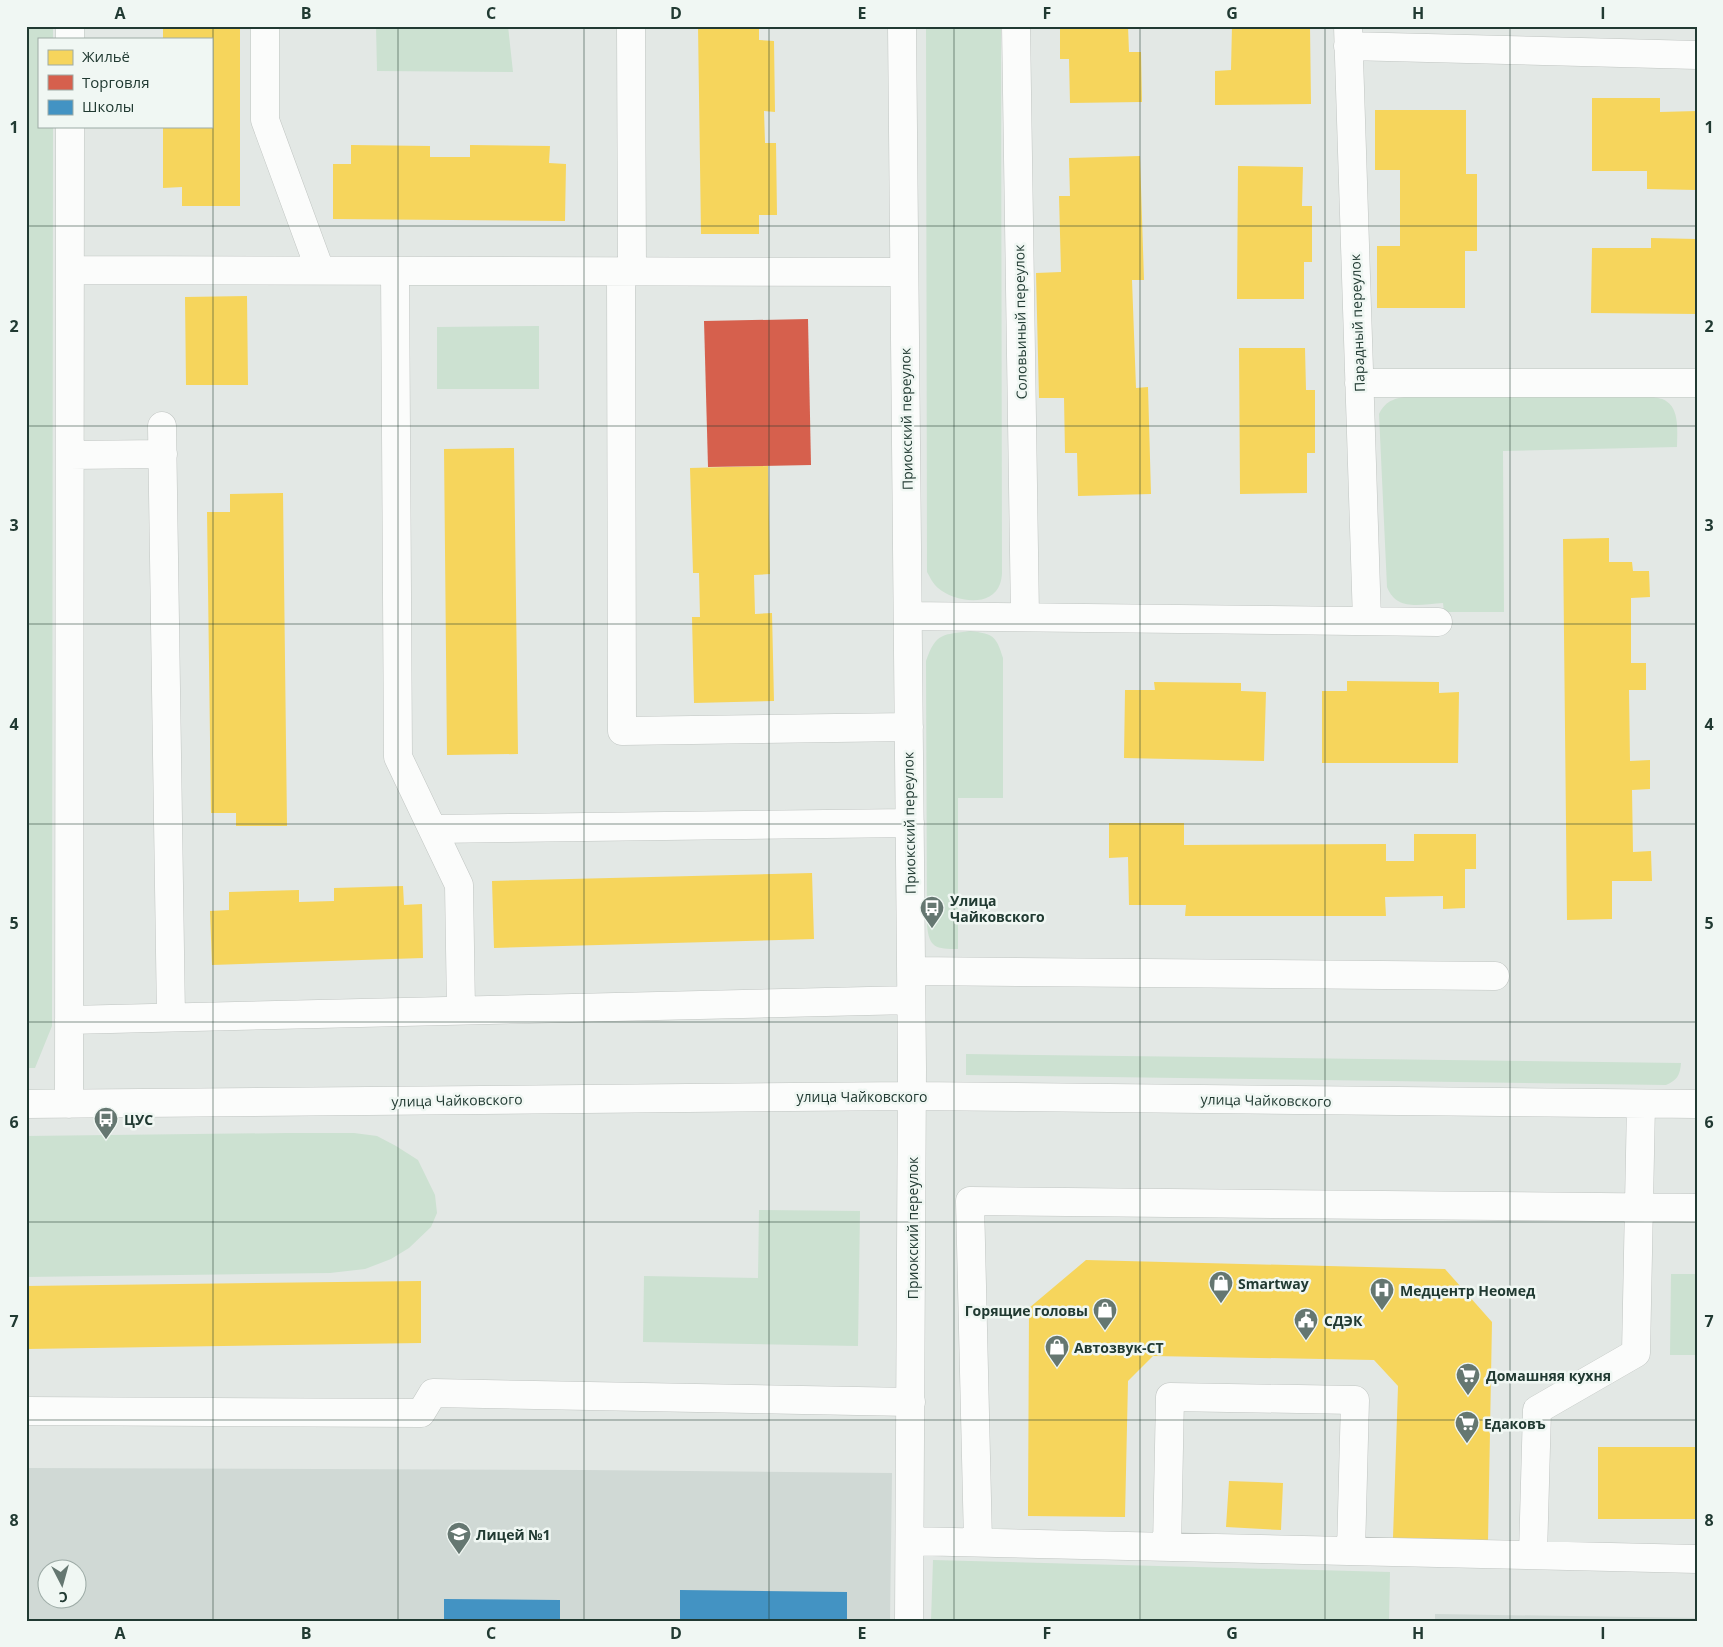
<svg xmlns="http://www.w3.org/2000/svg" width="1723" height="1647" font-family="'Open Sans',sans-serif">
  <style>
    .built { fill: #d0d9d5; fill-rule: evenodd }
    .green { fill: #cce1d1 }
    .homes { fill: #f6d55c }
    .shops { fill: #d6604d }
    .schools { fill: #4393c3 }
    .lines { fill: none; stroke-linecap: round; stroke-linejoin: round }
    .minor-casing { stroke: #c0c5c2; stroke-width: 29 }
    .minor { stroke: #fbfcfb; stroke-width: 28 }
    .grid { fill: none; stroke: #213a32; stroke-width: 1; stroke-opacity: 0.55 }
    .labels { text-anchor: middle; dominant-baseline: central; stroke-width: 5; stroke-linejoin: round; paint-order: stroke }
    .street-label { font-size: 14px; fill: #213a32; stroke: #f0f7f3 }
    .poi-label { font-size: 14px; font-weight: bold; fill: #213a32; stroke: #f0f7f3; text-anchor: start }
    .neatline { fill: none; stroke: #213a32; stroke-width: 2 }
    .grid-label { font-size: 16px; text-anchor: middle; font-weight: bold; fill: #213a32 }
  </style>
  <rect width="100%" height="100%" fill="#e3e8e5"/>
  <!-- built -->
  <path class="built" d="M26,1468L586,1470L892,1473L890,1621H26ZM48,1570H78V1600H48Z
    M1435,1614L1697,1618V1621H1435Z"/>
  <!-- green -->
  <path class="green" d="M26,26H53V39H39V126H53L52,1026L35,1068H26Z
    M376,26H508L513,72L377,71Z
    M926,26H1001L1002,573C1002,576 1001,581 1000,584C991,609 953,601 938,588C933,584 930,577 927,572Z
    M539,326V389H437V327Z
    M1412,396L1654,397C1658,398 1664,399 1666,401C1680,409 1677,433 1677,447L1503,451L1504,612H1444L1443,603C1421,604 1397,612 1387,587L1379,414C1386,399 1397,398 1412,396Z
    M970,631C993,634 996,635 1003,658V798H958V949C936,949 929,948 927,925L926,661C936,632 943,635 970,631Z
    M966,1054L1681,1063C1680,1076 1677,1080 1666,1085L966,1075Z
    M287,1133H354L377,1136L396,1146L418,1160L435,1195L437,1213L431,1227L409,1248L391,1259L365,1269L330,1273L26,1277V1136Z
    M759,1210L860,1211L858,1346L643,1342L644,1276L758,1278Z
    M1671,1274H1697V1355H1670Z
    M933,1560L1390,1572L1389,1621H931Z"/>
  <!-- homes -->
  <path class="homes" d="M163,26H240V206H182V187L163,188V126H211V39H163Z
    M698,26H759V40L774,41L775,112L764,111L765,143H776L777,215H759V234H701Z
    M1060,26H1128L1129,52H1141L1142,102L1070,103L1069,59H1060Z
    M1232,26H1310L1311,104L1215,105V71L1231,70Z
    M1592,98H1660V112L1697,111V190L1647,189V171H1592Z
    M1375,110H1466V174H1477V251H1465V308H1377V246H1400V170H1375Z
    M351,145L430,146V157H470V145L550,146L549,163L566,164L565,221L333,219V164H351Z
    M1140,156L1144,280H1132L1136,388L1148,387L1151,494L1078,496L1077,453H1065L1064,398H1039L1036,273L1061,272L1059,196H1070L1069,158Z
    M1238,166L1303,167L1302,206H1312V262H1304V299H1237Z
    M1651,238L1697,239V314L1591,313L1592,248H1651Z
    M247,296L248,385H186L185,297Z
    M1239,348H1305L1306,390H1315V453H1307V493L1240,494Z
    M514,448L518,754L447,755L444,449Z
    M768,466L770,574L754,575L755,614L772,613L774,701L694,703L692,617H700L699,573H693L690,468Z
    M283,493L287,826H236V813H211L207,512H230V494Z
    M1609,538V562H1632L1633,571H1649L1650,597L1631,598V663H1646V690H1629L1630,761L1650,760V789L1632,790L1633,852L1651,851L1652,881H1612V919L1567,920L1563,539Z
    M1347,681L1439,682V693L1459,692L1458,763H1322V691H1347Z
    M1154,682L1241,683V691L1266,692L1264,761L1124,758L1125,690H1155Z
    M1109,823H1184V845L1386,844V861H1414V834H1476V869H1465V908L1443,909V896L1385,897L1386,916H1185L1186,905H1129L1128,857L1109,858Z
    M812,873L814,939L494,948L492,881Z
    M403,886L404,905L422,904L423,958L212,965L210,911L229,910V892L299,890V902L334,901V888Z
    M1086,1260L1445,1269L1492,1322L1488,1541L1393,1538L1398,1386L1374,1360L1153,1356L1128,1381L1125,1517L1028,1516L1029,1308Z
    M421,1281V1343L26,1349V1286Z
    M1598,1447H1697V1519H1598Z
    M1229,1481L1283,1483L1281,1530L1226,1527Z"/>
  <!-- shops -->
  <path class="shops" d="M808,319L811,465L708,467L704,321Z"/>
  <!-- schools -->
  <path class="schools" d="M680,1590L847,1592V1621H680Z
    M444,1599L560,1600V1621H444Z"/>
  <g class="lines">
    <defs>
      <path id="minor" d="M265,26V120L320,270
        M631,26L632,272
        M902,26L912,1069L909,1621
        M1016,26L1025,617
        M1348,26L1367,621
        M70,39V26
        M1348,46L1697,55
        M70,270L904,272
        M395,271L398,757L459,885L461,1010
        M621,272L622,731L909,727
        M1359,383H1697
        M162,426L171,1017
        M70,455L163,454
        M908,616L1438,622
        M433,829L910,823
        M911,971L1495,976
        M69,1020L911,1000
        M26,1104L912,1096L1697,1104
        M69,1104L70,126
        M26,1411L421,1413L433,1393L911,1402
        M910,1541L1697,1559
        M978,1542L970,1201L1697,1208
        M1167,1547L1170,1397L1355,1400L1351,1551
        M1533,1555L1537,1410L1636,1353L1641,1104"/>
    </defs>
    <!-- minor casing -->
    <use href="#minor" class="minor-casing"/>
    <!-- minor -->
    <use href="#minor" class="minor"/>
  </g>
  <!-- grid -->
  <path class="grid" d="M213,26V1621M398,26V1621M584,26V1621M769,26V1621M954,26V1621M1140,26V1621M1325,26V1621M1510,26V1621M26,226H1697M26,426H1697M26,624H1697M26,824H1697M26,1022H1697M26,1222H1697M26,1420H1697"/>
  <!-- icons -->
  <defs>
    <symbol id="bus-pin" viewBox="-11 -11 22 30"><path d="M0 17L-7.5 6A9.5 9.5 0 1 1 7.5 6Z" fill="#657771" stroke="#f0f7f3"/><path d="M-5-6H5V4H4V6H2V4H-2V6H-4V4H-5ZM-3.5-4V0h7V-4ZM-3.5 1.2v1.5H-2V1.2ZM2 1.2v1.5H3.5V1.2Z" fill="#fff"/></symbol>
    <symbol id="shop-pin" viewBox="-11 -11 22 30"><path d="M0 17L-7.5 6A9.5 9.5 0 1 1 7.5 6Z" fill="#657771" stroke="#f0f7f3"/><path d="M-5-2.5h2.3a2.7 3.5 0 0 1 5.4 0H5L5.5 6h-11ZM-1.5-2.5h3a1.5 2.3 0 0 0-3 0Z" fill="#fff"/></symbol>
    <symbol id="hospital-pin" viewBox="-11 -11 22 30"><path d="M0 17L-7.5 6A9.5 9.5 0 1 1 7.5 6Z" fill="#657771" stroke="#f0f7f3"/><path d="M-5-5h3v3.5h4V-5h3V5h-3V1.5h-4V5h-3Z" fill="#fff"/></symbol>
    <symbol id="civic-pin" viewBox="-11 -11 22 30"><path d="M0 17L-7.5 6A9.5 9.5 0 1 1 7.5 6Z" fill="#657771" stroke="#f0f7f3"/><path d="M-.6-6.5H3V-4.5H.6V-3L4-1V1h2V6H-6V1h2V-1L-.6-3ZM-1.2 2.5V6h2.4V2.5Z" fill="#fff"/></symbol>
    <symbol id="supermarket-pin" viewBox="-11 -11 22 30"><path d="M0 17L-7.5 6A9.5 9.5 0 1 1 7.5 6Z" fill="#657771" stroke="#f0f7f3"/><path d="M-6-5.5h2.5l.6 2H6L4.5 2H-2.5L-4.4-4H-6ZM-1.5 3.2a1.3 1.3 0 1 0 .1 0ZM3 3.2a1.3 1.3 0 1 0 .1 0Z" fill="#fff"/></symbol>
    <symbol id="school-pin" viewBox="-11 -11 22 30"><path d="M0 17L-7.5 6A9.5 9.5 0 1 1 7.5 6Z" fill="#657771" stroke="#f0f7f3"/><path d="M0-5L7-2L0 1L-7-2ZM-4 1L0 2.5L4 1V4Q0 6-4 4Z" fill="#fff"/></symbol>
  </defs>
  <g fill-rule="evenodd">
    <use href="#bus-pin" x="918" y="894" width="28" height="38"/>
    <use href="#bus-pin" x="92" y="1105" width="28" height="38"/>
    <use href="#shop-pin" x="1207" y="1269" width="28" height="38"/>
    <use href="#hospital-pin" x="1368" y="1276" width="28" height="38"/>
    <use href="#shop-pin" x="1091" y="1296" width="28" height="38"/>
    <use href="#civic-pin" x="1292" y="1306" width="28" height="38"/>
    <use href="#shop-pin" x="1043" y="1333" width="28" height="38"/>
    <use href="#supermarket-pin" x="1454" y="1361" width="28" height="38"/>
    <use href="#supermarket-pin" x="1453" y="1409" width="28" height="38"/>
    <use href="#school-pin" x="445" y="1520" width="28" height="38"/>
  </g>
  <g class="labels">
    <!-- street labels -->
    <g class="street-label">
      <text transform="translate(1020 322) rotate(-91)">Соловьиный переулок</text>
      <text transform="translate(1357 323) rotate(-92)">Парадный переулок</text>
      <text transform="translate(906 419) rotate(-91)">Приокский переулок</text>
      <text transform="translate(909 823) rotate(-91)">Приокский переулок</text>
      <text x="862" y="1096">улица Чайковского</text>
      <text transform="translate(457 1100) rotate(-1)">улица Чайковского</text>
      <text transform="translate(1266 1100) rotate(1)">улица Чайковского</text>
      <text transform="translate(912 1228) rotate(-90)">Приокский переулок</text>
    </g>
    <!-- poi labels -->
    <g class="poi-label">
      <text x="950" y="900">Улица<tspan x="950" dy="16">Чайковского</tspan></text>
      <text x="124" y="1119">ЦУС</text>
      <text x="1238" y="1283">Smartway</text>
      <text x="1400" y="1290">Медцентр Неомед</text>
      <text x="1088" y="1310" text-anchor="end">Горящие головы</text>
      <text x="1324" y="1320">СДЭК</text>
      <text x="1074" y="1347">Автозвук-СТ</text>
      <text x="1486" y="1375">Домашняя кухня</text>
      <text x="1484" y="1423">Едаковъ</text>
      <text x="476" y="1534">Лицей №1</text>
    </g>
  </g>
  <!-- border -->
  <rect width="1723" height="1647" fill="none" stroke="#f0f7f3" stroke-width="55"/>
  <!-- legend -->
  <rect x="38" y="38" width="175" height="90" fill="#f0f7f3" stroke="#9daba6"/>
  <rect x="48" y="50" width="25" height="15" fill="#f6d55c" stroke="#9daba6"/>
  <text x="82" y="62" font-size="15" fill="#213a32">Жильё</text>
  <rect x="48" y="75" width="25" height="15" fill="#d6604d" stroke="#9daba6"/>
  <text x="82" y="88" font-size="15" fill="#213a32">Торговля</text>
  <rect x="48" y="100" width="25" height="15" fill="#4393c3" stroke="#9daba6"/>
  <text x="82" y="112" font-size="15" fill="#213a32">Школы</text>
  <!-- north arrow -->
  <g transform="translate(62 1584) rotate(174)"><circle r="24" fill="#f0f7f3" stroke="#9daba6"/>
  <path d="M0-4L9 19L0 12L-9 19Z" fill="#657771"/>
  <text y="-8" font-size="14" font-weight="bold" text-anchor="middle" fill="#213a32">С</text>
  </g>
  <rect x="28" y="28" width="1668" height="1592" class="neatline"/>
  <g class="grid-label">
    <text x="120" y="19">A</text>
    <text x="306" y="19">B</text>
    <text x="491" y="19">C</text>
    <text x="676" y="19">D</text>
    <text x="862" y="19">E</text>
    <text x="1047" y="19">F</text>
    <text x="1232" y="19">G</text>
    <text x="1418" y="19">H</text>
    <text x="1603" y="19">I</text>
    <text x="14" y="133">1</text>
    <text x="1709" y="133">1</text>
    <text x="14" y="332">2</text>
    <text x="1709" y="332">2</text>
    <text x="14" y="531">3</text>
    <text x="1709" y="531">3</text>
    <text x="14" y="730">4</text>
    <text x="1709" y="730">4</text>
    <text x="14" y="929">5</text>
    <text x="1709" y="929">5</text>
    <text x="14" y="1128">6</text>
    <text x="1709" y="1128">6</text>
    <text x="14" y="1327">7</text>
    <text x="1709" y="1327">7</text>
    <text x="14" y="1526">8</text>
    <text x="1709" y="1526">8</text>
    <text x="120" y="1639">A</text>
    <text x="306" y="1639">B</text>
    <text x="491" y="1639">C</text>
    <text x="676" y="1639">D</text>
    <text x="862" y="1639">E</text>
    <text x="1047" y="1639">F</text>
    <text x="1232" y="1639">G</text>
    <text x="1418" y="1639">H</text>
    <text x="1603" y="1639">I</text>
  </g>
</svg>
